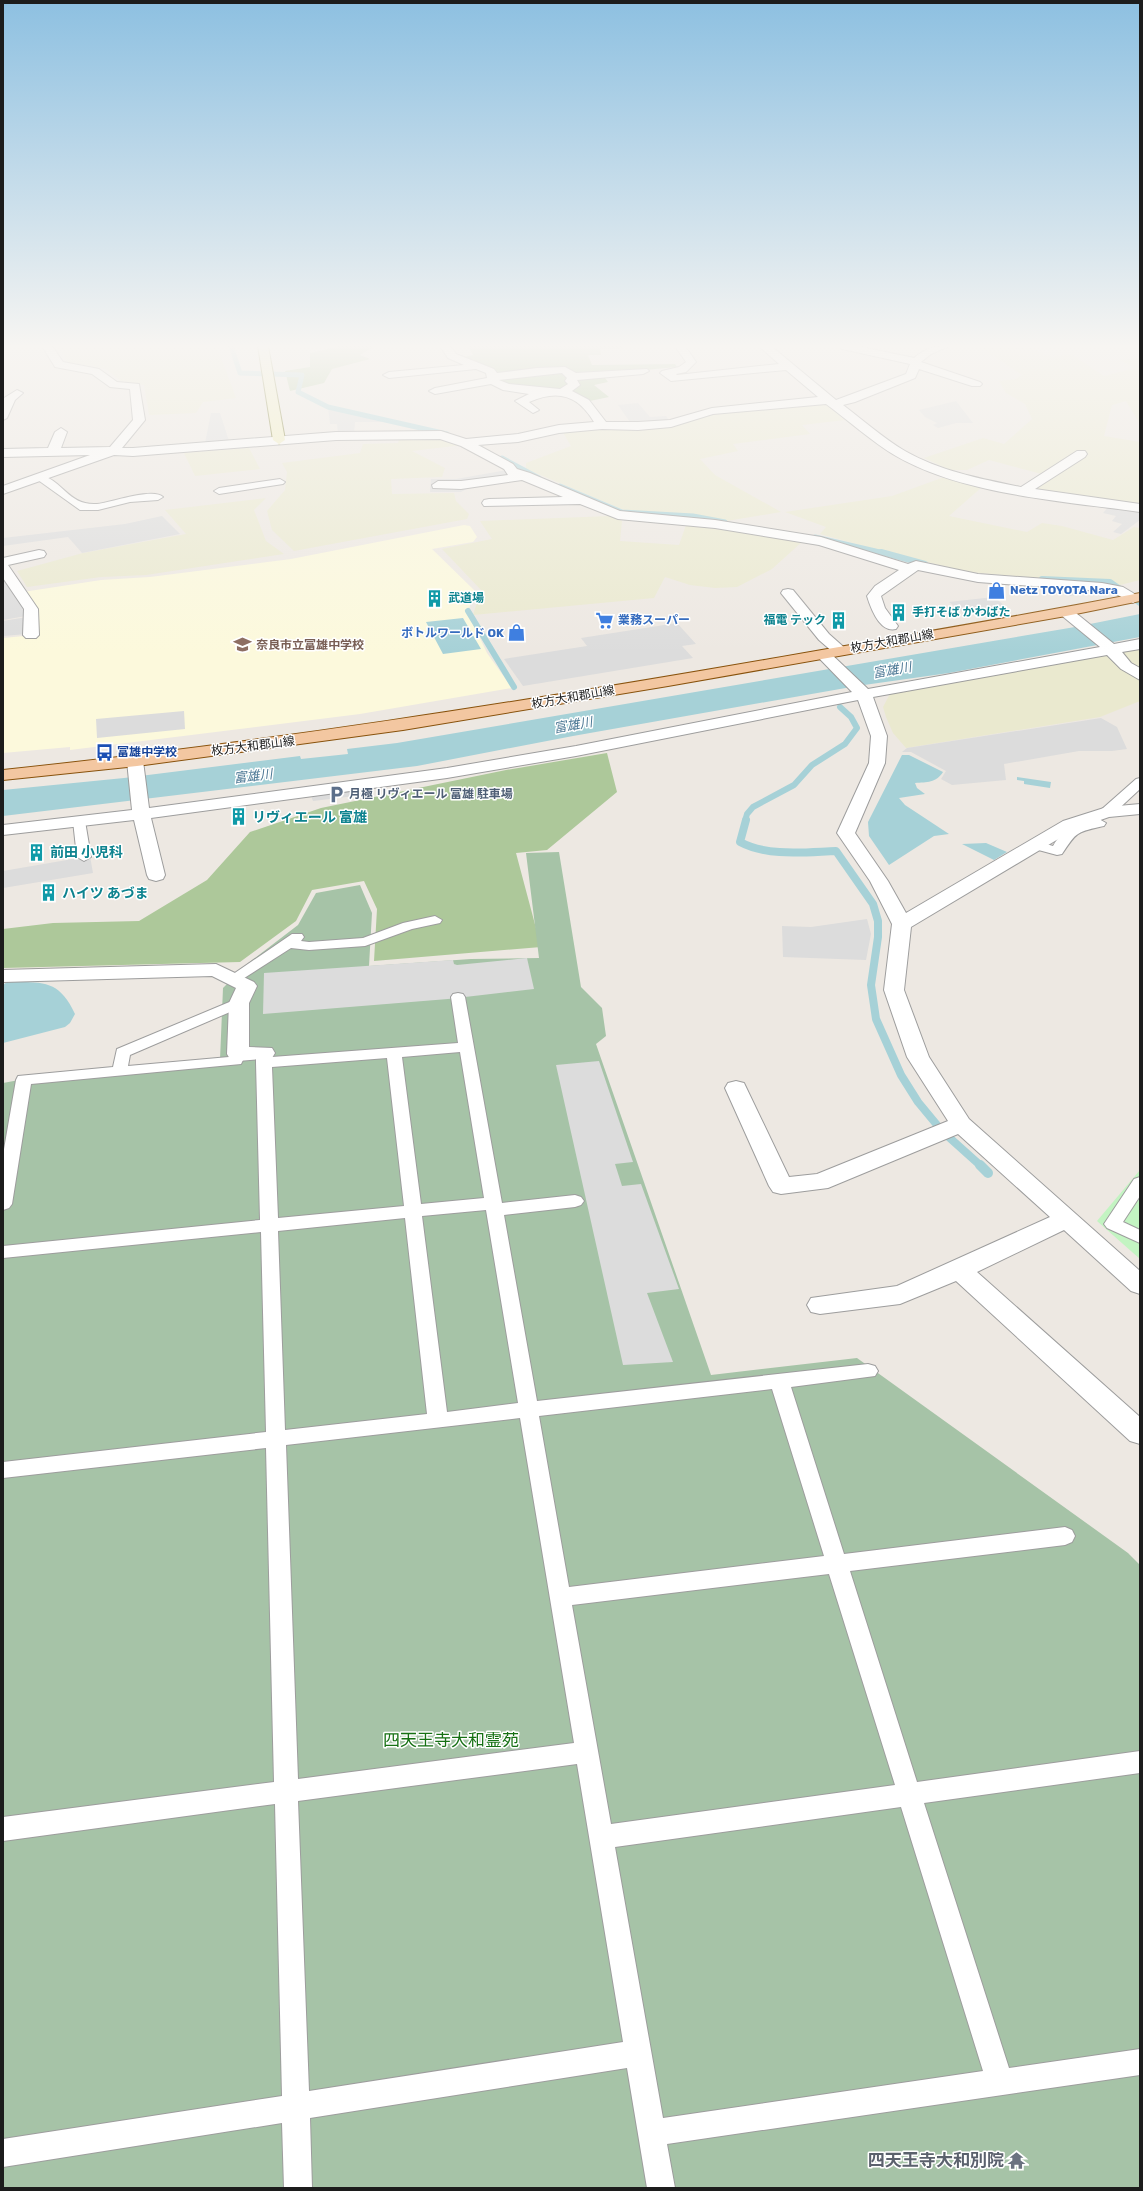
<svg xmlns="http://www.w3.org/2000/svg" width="1143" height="2191" font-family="Rubik,'Noto Sans JP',sans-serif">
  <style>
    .education { fill: #fcf9dc }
    .farmland { fill: #eae9cf }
    .forest { fill: #adc89a }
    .cemetery { fill: #a6c3a7 }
    .park { fill: #c3f4c2 }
    .parking { fill: #dcdcdc }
    .water { fill: #a6d1d7 }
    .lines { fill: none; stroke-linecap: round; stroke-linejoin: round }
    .stream-far3 { stroke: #a6d1d7; stroke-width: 5 }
    .stream-far2 { stroke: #a6d1d7; stroke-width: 6 }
    .stream-far1 { stroke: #a6d1d7; stroke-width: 8 }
    .stream { stroke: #a6d1d7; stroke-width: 10 }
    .lane-casing { stroke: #9d9d9d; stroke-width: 2 }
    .street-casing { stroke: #9d9d9d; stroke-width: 2 }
    .secondary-casing { stroke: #68680e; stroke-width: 2 }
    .primary-casing { stroke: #88520c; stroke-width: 2 }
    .lane { fill: #fff; fill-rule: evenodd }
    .street { fill: #fff; fill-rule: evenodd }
    .secondary { fill: #f3f0ba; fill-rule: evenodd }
    .primary { fill: #f3c7a1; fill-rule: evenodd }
    .labels { text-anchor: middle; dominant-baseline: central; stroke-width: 3; stroke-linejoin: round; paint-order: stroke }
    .far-shop-label { font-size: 12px; font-weight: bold; fill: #366cbe; stroke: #fff; text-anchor: start }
    .far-culture-label { font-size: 12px; font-weight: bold; fill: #0d838f; stroke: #fff; text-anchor: start }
    .far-street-label { font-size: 12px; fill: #1c1c1c; stroke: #fff }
    .far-education-label { font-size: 12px; font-weight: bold; fill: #785e54; stroke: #fff; text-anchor: start }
    .far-transit-label { font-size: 12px; font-weight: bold; fill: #164399; stroke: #fff; text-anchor: start }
    .far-service-label { font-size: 12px; font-weight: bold; fill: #4e5e75; stroke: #fff; text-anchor: start }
    .far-water-label { font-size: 13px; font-style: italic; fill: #4b7794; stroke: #fff }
    .culture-label { font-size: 14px; font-weight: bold; fill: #0d838f; stroke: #fff; text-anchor: start }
    .near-park-label { font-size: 17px; fill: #167014; stroke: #fff }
    .near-worship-label { font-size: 17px; font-weight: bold; fill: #5b616d; stroke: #fff; text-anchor: end }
  </style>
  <rect width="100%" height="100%" fill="#ede8e2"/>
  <!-- education -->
  <path class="education" d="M464,525L470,526L477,537L473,542L432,549L474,590L468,613L487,653L512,688L360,714L70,750V747L3,753V638L35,635L23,592L101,580L150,577L291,559Z"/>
  <!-- farmland -->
  <path class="farmland" d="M58,346H217L236,398L203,402L196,413L149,415L144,385L121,381L106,369L67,362Z
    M978,346H1027L1051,357L1072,355L1104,376L1135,368L1120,360L1138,358V346H1140V424L1126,401L1112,405L1104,436L1140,442V507L1034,490L1053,477L989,460L967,470H950L924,458L983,438L1004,444L1032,419L1025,404L1006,393L999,381L1016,379L1022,375Z
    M822,401L845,420L802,425L810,434L733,444L738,451L700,459L715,475L781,512L727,521L624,510L526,469V463L571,446L562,431L594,426L635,428L707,413Z
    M400,436H438L463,445L412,451L445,468L442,477L391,479L392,494L454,493L456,501L469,514L467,519L294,551L272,530L267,511L285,490L287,472L282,463L360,453L363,444L398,443Z
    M249,448L260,469L195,476L184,453Z
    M947,476L982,487L949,516L1027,532L1042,523L1062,526L1113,540L1134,527L1140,528V580L1120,585L969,572L897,555L820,534L826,527L785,512L892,496Z
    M266,498L254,510L266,541L284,554L146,575L101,577L27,587L17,571L83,553L186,534L165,510Z
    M610,516L622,521L620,541L679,545L686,525L803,541L772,569L737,587L715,588L690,585L665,577L654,598L473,615L481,590L442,549L492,539L480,521Z
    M1140,649V672L1121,653Z
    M1104,653L1109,655L1140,679V701L1100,717L906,748L893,733L886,717L883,707L891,692Z"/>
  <!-- forest -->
  <path class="forest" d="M341,346H375L360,355L370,359L332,369L324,383L290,391L285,371L310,367V353Z
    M468,346H622L623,348L600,349L601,355H588L592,365L675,364L677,367L602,374L608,382L594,385L609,397L585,402L579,396L525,389L499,382L497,377L460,358L473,355Z
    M607,753L617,792L547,850L516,853L541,947L374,961L377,909L364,881L312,890L296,921L240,962L3,968V929L53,923L139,921L207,880L250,832L321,808L506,770Z"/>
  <!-- cemetery -->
  <path class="cemetery" d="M559,852L581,987L602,1008L606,1036L596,1044L711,1375L857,1358L1128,1553L1140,1565V2188H3V1083L62,1072L220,1060L223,988L247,964L298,925L316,893L360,885L372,913L369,966L471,959L539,958L526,853Z"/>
  <!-- park -->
  <path class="park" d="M1140,1170V1259L1097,1221Z"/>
  <!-- parking -->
  <path class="parking" d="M956,401L973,423H956L938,428L933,425L937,423L925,417L919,410Z
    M638,403L650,417L666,416L670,422L632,425L618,405Z
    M328,407L392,422H355L354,434H338L337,424H330Z
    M211,413H220L229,441L205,443Z
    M507,470L515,479L474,485L461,492H430L431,479H456Z
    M1110,505L1140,510V520L1121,534L1113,532L1122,524L1112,521L1116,516L1103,513Z
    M162,516L180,534L82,553L68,537L3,546V538L125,524Z
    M3,576L26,611V616L3,620Z
    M1060,587L1106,590L1070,596Z
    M994,597L1005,606L962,612L949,602Z
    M27,617V634L3,636V621Z
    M677,623L696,644L682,646L693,658L523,686L504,659L587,646L581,638Z
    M184,711L185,729L97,738L96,719Z
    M1101,718L1117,727L1127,749L1112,751H1079L1004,764L1006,780L952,785L941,779L946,771L911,752H902L907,748Z
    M360,786L363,795L313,801L310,793Z
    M90,856L93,873L3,888V871Z
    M867,919L871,934L866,960L783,957L782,926L811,927Z
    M527,958L534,989L448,999L263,1014L264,973L453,960L454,964L457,965Z
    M599,1061L633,1162L615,1164L622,1186L641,1184L679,1289L647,1293L673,1362L623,1365L556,1065Z"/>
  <!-- water -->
  <path class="water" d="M1140,614V637L949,673L857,686L573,736L417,766L3,816V790L124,778L300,756L301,759L348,754L347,749L397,743L1075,627Z
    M463,618L481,649L443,654L426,622Z
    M902,755H909L943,772C936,783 927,782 915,783L917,788L925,794L899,798L905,805L949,834L934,836L889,865L869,836L868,822Z
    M1017,777L1051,782L1050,788L1024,784V781L1017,780Z
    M986,843L1007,852L994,860L962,844Z
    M7,982C42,982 59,979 75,1014L70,1023L65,1027L3,1043V985Z"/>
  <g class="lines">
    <!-- stream-far3 -->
    <path class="stream-far3" d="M231,346L240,373L302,375L298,392L328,407L447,434
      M502,458L539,478
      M560,486L622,512L693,516L725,522
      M815,537L884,553"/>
    <!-- stream-far2 -->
    <path class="stream-far2" d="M881,552L925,564
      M1042,579L1110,582L1140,603
      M468,611L514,687
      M745,821L747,814L753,807L794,785L812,765L845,744L857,728L851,717L840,707"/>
    <!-- stream-far1 -->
    <path class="stream-far1" d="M746,820L740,842C768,857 806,852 836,851L873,904L878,921V937L871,985L876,1019L901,1075L918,1102L942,1131L981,1166"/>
    <!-- stream -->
    <path class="stream" d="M980,1165L988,1173"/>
    <defs>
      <path id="lane" d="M41,475C63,481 69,506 97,504C110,503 153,487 163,497L158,500L130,502L98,510H80L38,480V476Z
        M280,479L285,482L283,484L219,494L214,491L219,488Z
        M1140,778V789L1112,815H1102L1101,812L1102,809L1136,779Z
        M79,817L85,821L91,857L84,861L77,857L73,821Z
        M1099,819L1106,823L1104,826C1077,832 1077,831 1062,854L1057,855L1031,848L1029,845L1036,841L1053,846C1064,827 1079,823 1099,819Z
        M435,916L442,920L440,923L412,929L365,946L309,950L291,948L238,982H228L226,979L292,934H302L304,937L301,941L309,942L363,938L403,923Z
        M458,993L463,994L465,997L502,1203L575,1195L581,1197L584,1201L581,1205L575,1207L504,1215L537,1401L868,1364L875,1366L878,1371L875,1376L791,1387L844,1554L1065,1527L1072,1530L1075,1536L1072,1542L1065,1545L850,1571L917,1782L1140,1751V1773L924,1803L1009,2068L1140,2049V2075L667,2144L675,2188H647L627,2068L310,2118L312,2188H284L282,2123L3,2167V2139L282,2096L275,1804L3,1841V1817L274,1782L266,1448L3,1478V1462L266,1432L261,1232L3,1258V1246L260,1220L256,1063V1053L259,1050H269L272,1057L458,1043L451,997L453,994ZM460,1052L484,1198L421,1204L402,1057ZM387,1058L404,1206L278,1218L272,1067ZM486,1210L518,1403L447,1412L422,1216ZM405,1218L427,1414L285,1430L278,1231ZM772,1389L824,1556L569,1587L539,1416ZM520,1418L574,1743L298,1779L286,1445ZM829,1574L895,1785L611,1824L572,1605ZM577,1764L623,2042L309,2091L298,1801ZM901,1807L983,2071L663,2118L615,1847Z
        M239,998L244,1000L246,1003L244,1006L130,1055L128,1066L229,1057L233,1051H243L246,1054L241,1064L31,1084L12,1204L9,1208L3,1210V1155L16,1080L18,1076L113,1067L117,1049Z
        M1140,1177V1196L1123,1222L1140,1230V1243L1107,1228L1104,1224L1134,1179Z"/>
      <path id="street" d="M42,346H52L63,362L99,369L117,382L139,384L145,420L122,448H133L336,432L441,431L466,439L518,434L559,425L594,422C578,395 558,389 529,402L539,410L533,413L515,401L529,394L503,390L491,384L435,394L429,391L435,388L487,378L486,373L476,369L389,378L383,375L389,372L464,365L448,358L440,346H450L456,354L494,369L497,373L537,368L565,367L576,373L647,369L649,371L643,374L577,380L580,385L572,391L589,400L606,422H638L670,420L712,408L818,397L786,370L671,381L660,373L662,371L679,367L686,362L675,346H685L696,362L686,372L676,374L677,375L779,364L759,346H771L836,400L906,374L910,364L842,349L837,346H857L914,358C926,348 934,346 949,346L931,354L921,362L980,382L982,384L980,386H972L919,369L915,378L855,402L843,405C863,420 883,438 905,451C940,471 981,479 1021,487L1077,451H1085L1087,454L1085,457L1035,489L1140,504V512C1064,501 963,495 896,456C872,442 848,420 826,404L713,414L671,427L638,430L602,429L559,433L518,442L478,445L513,464L517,469L530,473L620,511L715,520L821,537L908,564L916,561L978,574L1102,583L1123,587L1138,596L1140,599L1133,603L1114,593L1102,591L978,582L918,570L881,596L885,608L898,626L896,629C880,633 871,609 867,596L875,586L899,570L819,545L715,528L618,519L580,504L484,506L482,503L484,500L489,499L563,497L522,480L461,489L433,488L432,485L438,481H461L508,475L504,469L461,446L440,439L336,440L133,456L114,455L3,494V486L90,455L3,457V449L48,448L55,432L61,428L67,432L61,448L110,447L133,420L130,389L110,387L92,374L55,367ZM562,373L567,378L565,381L568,384L560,389L509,384L499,380Z
        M17,390L23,393L15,400L7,418L3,420L4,398Z
        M39,550L44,551L46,554L44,557L8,565L38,609L39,635L36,638H26L23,635L24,609L3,578V558Z
        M788,589L793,590L829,634L847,650L844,653H834L819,640L781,593L783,590Z
        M1066,608L1071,609L1114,644L1140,639V649L1122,652L1131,663L1140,668V680L1121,669L1107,655L873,697L887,736L885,763L855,833L888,881L906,913L1063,821L1107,807L1140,804V814L1109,817L1075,829L911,927L904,990L929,1057L969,1119L1140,1271V1294L1131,1291L1064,1230L977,1272L1140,1417V1444L1130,1441L956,1281L900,1304L820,1314L811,1312L807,1305L811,1298L897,1286L1050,1217L958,1134L828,1188L781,1194L773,1192L769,1186L725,1088L728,1083L736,1081L744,1083L789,1177L817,1174L948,1121L907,1057L884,990L892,924L870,881L837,833L869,763L871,736L858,700L576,756L447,778L151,818L165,875L163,879L156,881L149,879L147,875L134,820L3,835V825L132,810L127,761L129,757H141L143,761L149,808L447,768L576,746L852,692L815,654L818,651H828L868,689L1100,647L1061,615L1059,612L1061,609Z
        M216,964L254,982L257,986L249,1003V1047L272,1048L275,1053L272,1058L238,1061L230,1059L227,1054L229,1003L236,988L212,976L3,982V970Z"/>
      <path id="secondary" d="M258,346H268L285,440L279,444L273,440Z"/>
      <path id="primary" d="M1140,593V601L1066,616L668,686L403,730L137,766L3,780V770C260,743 515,703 770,659C893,637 1017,617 1140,593Z"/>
    </defs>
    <!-- lane casing -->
    <use href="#lane" class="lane-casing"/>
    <!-- street casing -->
    <use href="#street" class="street-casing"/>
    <!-- secondary casing -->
    <use href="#secondary" class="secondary-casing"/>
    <!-- primary casing -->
    <use href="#primary" class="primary-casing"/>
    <!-- lane -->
    <use href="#lane" class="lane"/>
    <!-- street -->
    <use href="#street" class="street"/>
    <!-- secondary -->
    <use href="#secondary" class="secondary"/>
    <!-- primary -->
    <use href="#primary" class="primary"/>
  </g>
  <!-- sky -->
  <linearGradient id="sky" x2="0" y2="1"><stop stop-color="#8dc0e1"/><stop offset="0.53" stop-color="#f7f5f2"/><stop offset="1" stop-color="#f7f5f2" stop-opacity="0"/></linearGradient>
  <rect width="1143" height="653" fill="url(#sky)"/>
  <!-- icons -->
  <defs>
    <symbol id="shop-bare" viewBox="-9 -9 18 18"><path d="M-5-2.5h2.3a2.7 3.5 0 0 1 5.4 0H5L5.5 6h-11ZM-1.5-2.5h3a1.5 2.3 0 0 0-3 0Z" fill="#3f7fe0" stroke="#fff" stroke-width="2.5" paint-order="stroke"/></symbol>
    <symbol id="building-bare" viewBox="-9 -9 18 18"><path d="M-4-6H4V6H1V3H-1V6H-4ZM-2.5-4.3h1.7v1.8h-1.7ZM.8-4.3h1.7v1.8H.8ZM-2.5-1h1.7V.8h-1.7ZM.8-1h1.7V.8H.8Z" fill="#0f9aa8" stroke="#fff" stroke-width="2.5" paint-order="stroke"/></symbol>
    <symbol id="supermarket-bare" viewBox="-9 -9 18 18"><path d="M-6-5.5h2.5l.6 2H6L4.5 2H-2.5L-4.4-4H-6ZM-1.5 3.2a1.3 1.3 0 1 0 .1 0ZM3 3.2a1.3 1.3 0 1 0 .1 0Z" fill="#3f7fe0" stroke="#fff" stroke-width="2.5" paint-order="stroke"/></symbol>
    <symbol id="school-bare" viewBox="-9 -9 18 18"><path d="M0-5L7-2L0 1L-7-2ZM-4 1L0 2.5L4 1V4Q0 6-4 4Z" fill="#8d6e63" stroke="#fff" stroke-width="2.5" paint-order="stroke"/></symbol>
    <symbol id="bus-bare" viewBox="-9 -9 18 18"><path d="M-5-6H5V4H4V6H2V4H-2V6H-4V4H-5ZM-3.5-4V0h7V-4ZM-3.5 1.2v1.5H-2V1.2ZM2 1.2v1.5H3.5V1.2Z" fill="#1a4fb4" stroke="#fff" stroke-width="2.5" paint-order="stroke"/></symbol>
    <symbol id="parking-bare" viewBox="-9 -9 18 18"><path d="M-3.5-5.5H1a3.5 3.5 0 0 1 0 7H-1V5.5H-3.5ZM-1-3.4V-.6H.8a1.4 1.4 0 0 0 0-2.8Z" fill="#5c6f8a" stroke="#fff" stroke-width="2.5" paint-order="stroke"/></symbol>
    <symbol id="temple-bare" viewBox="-9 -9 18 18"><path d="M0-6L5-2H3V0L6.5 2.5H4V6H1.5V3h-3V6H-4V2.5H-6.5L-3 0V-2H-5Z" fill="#6b7280" stroke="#fff" stroke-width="2.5" paint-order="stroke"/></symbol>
  </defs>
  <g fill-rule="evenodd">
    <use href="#shop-bare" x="984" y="578" width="25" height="25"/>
    <use href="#building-bare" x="422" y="586" width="25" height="25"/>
    <use href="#building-bare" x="886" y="600" width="25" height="25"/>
    <use href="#supermarket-bare" x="592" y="608" width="25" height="25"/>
    <use href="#building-bare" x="826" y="608" width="25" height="25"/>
    <use href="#shop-bare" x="504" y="620" width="25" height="25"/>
    <use href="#school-bare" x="230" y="632" width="25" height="25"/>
    <use href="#bus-bare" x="92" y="740" width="25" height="25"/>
    <use href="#parking-bare" x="324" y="782" width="25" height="25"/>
    <use href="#building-bare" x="226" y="804" width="25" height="25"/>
    <use href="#building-bare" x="24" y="840" width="25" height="25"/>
    <use href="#building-bare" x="36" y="880" width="25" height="25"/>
    <use href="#temple-bare" x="1004" y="2148" width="25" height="25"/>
  </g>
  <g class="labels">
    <!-- far-shop labels -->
    <g class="far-shop-label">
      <text x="1010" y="590">Netz TOYOTA Nara</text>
      <text x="618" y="620">業務スーパー</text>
      <text x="504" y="633" text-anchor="end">ボトルワールド OK</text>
    </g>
    <!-- far-culture labels -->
    <g class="far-culture-label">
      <text x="448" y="598">武道場</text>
      <text x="912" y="612">手打そば かわばた</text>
      <text x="826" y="620" text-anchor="end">福電 テック</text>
    </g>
    <!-- far-street labels -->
    <g class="far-street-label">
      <text transform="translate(892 641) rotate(-10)">枚方大和郡山線</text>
      <text transform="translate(573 697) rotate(-10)">枚方大和郡山線</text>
      <text transform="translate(253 746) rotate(-7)">枚方大和郡山線</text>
    </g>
    <!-- far-education labels -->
    <g class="far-education-label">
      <text x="256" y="645">奈良市立富雄中学校</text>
    </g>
    <!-- far-transit labels -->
    <g class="far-transit-label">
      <text x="117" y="752">富雄中学校</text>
    </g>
    <!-- far-service labels -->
    <g class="far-service-label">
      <text x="349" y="794">月極 リヴィエール 富雄 駐車場</text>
    </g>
    <!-- far-water labels -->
    <g class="far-water-label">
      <text transform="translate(892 670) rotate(-10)">富雄川</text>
      <text transform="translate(573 725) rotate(-10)">富雄川</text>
      <text transform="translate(253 776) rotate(-7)">富雄川</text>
    </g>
    <!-- culture labels -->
    <g class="culture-label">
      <text x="252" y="817">リヴィエール 富雄</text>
      <text x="50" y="852">前田 小児科</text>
      <text x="62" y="893">ハイツ あづま</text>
    </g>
    <!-- near-park labels -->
    <g class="near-park-label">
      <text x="451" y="1740">四天王寺大和霊苑</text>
    </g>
    <!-- near-worship labels -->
    <g class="near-worship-label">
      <text x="1004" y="2160">四天王寺大和別院</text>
    </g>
  </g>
  <!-- border -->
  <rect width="1143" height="2191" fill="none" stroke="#1c1c1c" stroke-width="8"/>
</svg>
